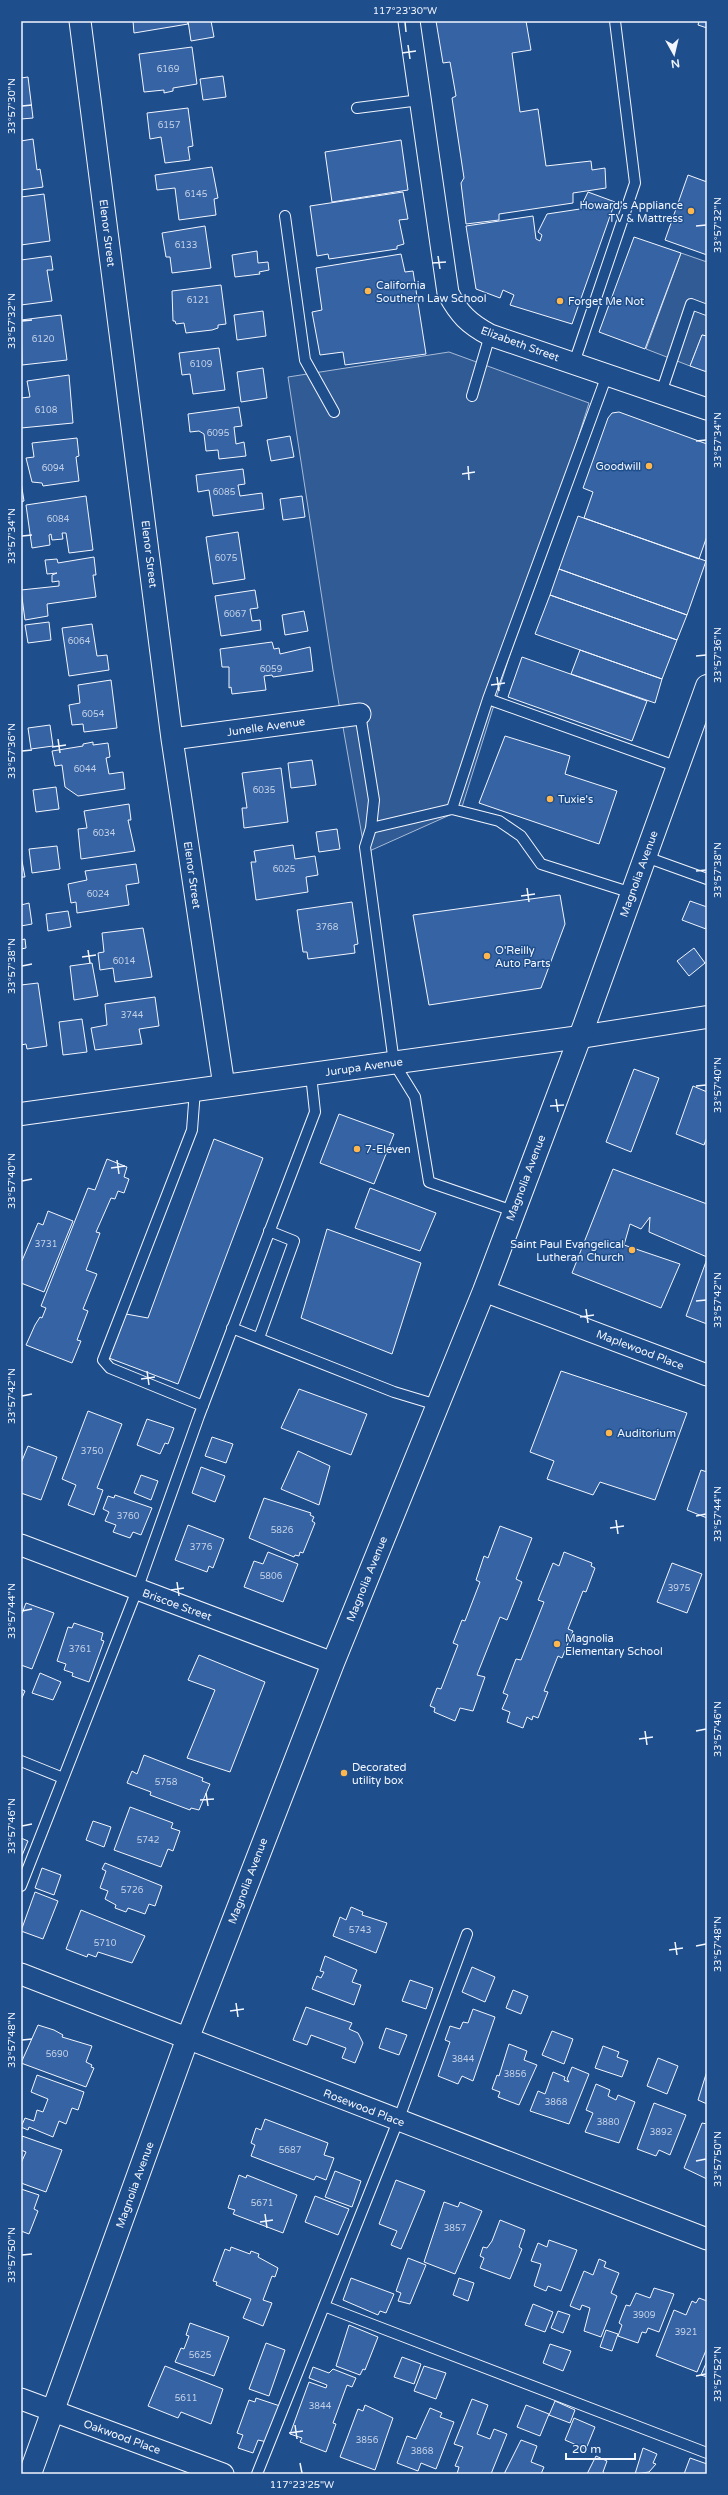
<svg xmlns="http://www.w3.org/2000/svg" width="728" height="2495" font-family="'Varela Round',sans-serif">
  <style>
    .parking { fill: #305b95; stroke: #a8bbd7 }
    .building { fill: #3563a3; stroke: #f2f6ff }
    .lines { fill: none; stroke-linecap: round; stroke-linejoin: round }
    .service-casing { stroke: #f2f6ff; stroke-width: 12 }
    .minor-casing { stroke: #f2f6ff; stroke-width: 23 }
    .secondary-casing { stroke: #f2f6ff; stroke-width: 24 }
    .primary-casing { stroke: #f2f6ff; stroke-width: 24 }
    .service { stroke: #1f4e8c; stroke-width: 10 }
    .minor { stroke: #1f4e8c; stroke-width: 21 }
    .secondary { stroke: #1f4e8c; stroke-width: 22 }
    .primary { stroke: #1f4e8c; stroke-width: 22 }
    .ticks { fill: none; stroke: #f2f6ff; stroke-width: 1.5 }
    .poi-dot { fill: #ffb74d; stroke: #1f4e8c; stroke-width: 1.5 }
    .labels { text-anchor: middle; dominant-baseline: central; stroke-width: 3; stroke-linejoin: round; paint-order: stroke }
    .number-label { font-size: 9px; fill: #c3d1e8 }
    .poi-label { font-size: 11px; fill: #f2f6ff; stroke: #1f4e8c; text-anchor: start }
    .street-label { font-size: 11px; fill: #f2f6ff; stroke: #1f4e8c }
    .neatline { fill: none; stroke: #f2f6ff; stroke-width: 1.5 }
    .ticks-label { font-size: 10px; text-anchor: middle; fill: #f2f6ff }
  </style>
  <rect width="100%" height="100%" fill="#1f4e8c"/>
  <!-- parking -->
  <path class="parking" d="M681,253L707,262V336L702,335L690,366L646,349Z
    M449,352L589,403L461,810L365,853L333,670L288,377Z"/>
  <!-- building -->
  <path class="building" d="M133,21H187L188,24L134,33Z
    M188,21H211L214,37L191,41Z
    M436,21H526L531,50L512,53L520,112L538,109L546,166L591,161L592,170L605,168L606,188L573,193V203L499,214V220L466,224L461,183L464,178L452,98L456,96L450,62L443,63Z
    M699,21H707V28L698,25Z
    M192,47L197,84L173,88V91L164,93V90L144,92L139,54Z
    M223,76L226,97L203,100L200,79Z
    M28,77L33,118L21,119V78Z
    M188,108L193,146L188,147L190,160L165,163L161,137L150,139L147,113Z
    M33,139L37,170L40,169L43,187L21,190V141Z
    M401,140L408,190L332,202L325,152Z
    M212,167L218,198L214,199L216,215L179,220L175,188L157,190L155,175Z
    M688,175L707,182V255L665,240Z
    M403,192L408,219L399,220L404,244L397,246V249L329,259L328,254L317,256L310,206Z
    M588,192L615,202L572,324L510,305L514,295L503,290L500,298L476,289L466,226L533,216L536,239L540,241L542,235L538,232L547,214L580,209Z
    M44,194L50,241L21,245V197Z
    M205,226L211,268L172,273L170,257H166L162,233Z
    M634,237L681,253L645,349L599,332Z
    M257,251L258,263L268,262L269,270L259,272L260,274L235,277L232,255Z
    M401,254L405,272L413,271L426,354L345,365L343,352L320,355L312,312L322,310L316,268Z
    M51,256L53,270H47L52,301L21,305V260Z
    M221,285L226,324L218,325V328L212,330L186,333L184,323L176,324L175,321H173L172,291Z
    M263,311L266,336L237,340L234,315Z
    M61,315L67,360L22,365L21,320Z
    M702,335L707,336V372L690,366Z
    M219,348L225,390L193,394L190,374L182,375L179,353Z
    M263,368L267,398L241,402L237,372Z
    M69,375L73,423L21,428V398L30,397L27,381Z
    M239,407L242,426L234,427L236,444L244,442L246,456L219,459L218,450L206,451L204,434L199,431L190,432L188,414Z
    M619,412L707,444V536L699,559L584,518L593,492L583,488L608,418L612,413Z
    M290,436L294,457L271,461L267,440Z
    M77,438L79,456L76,457L79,481L43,486L42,483L32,482L26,458L34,457L32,443Z
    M243,469L245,484L238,485L240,496L262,493L264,509L213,516L209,490L198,492L196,475Z
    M21,482L24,501L21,502Z
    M86,496L93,550L69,553L66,533H62L63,539L52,540L51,534L49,535L50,545L32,548L26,505Z
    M302,496L305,517L283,520L280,499Z
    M578,516L706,561L687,615L559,569Z
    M238,532L245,579L213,584L206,537Z
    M94,557L96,575H93L96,597L47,604L48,616L25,620L21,590L59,586V581L52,582V575L57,573L47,574L45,560L57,559L58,563Z
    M559,569L687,615L677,640L550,595Z
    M255,590L258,608L250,609L252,621L260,620L261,630L221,636L215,596Z
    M550,595L677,640L662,679L535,634Z
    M304,611L308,631L285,635L282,615Z
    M49,622L51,640L28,643L25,625Z
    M92,624L97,656L107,655L109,670L69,676L62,628Z
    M272,642L274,649L279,648L280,654L310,647L313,671L273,677L272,675L264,676L266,690L232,694L231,687L229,688V667H222L220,649Z
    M580,650L662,679L655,703L571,674Z
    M522,657L647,701L632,741L508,697Z
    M111,680L117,728L84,732L83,724L72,725L69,705L80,703L78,685Z
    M50,725L53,746L31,749L28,728Z
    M505,736L570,756L565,774L617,791L599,844L479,803Z
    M93,742V745L108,743L110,757L106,758L109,774L123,772L125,789L78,796L65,787L62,765L55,766L52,751L83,746V744Z
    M312,760L316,785L291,788L288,763Z
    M281,768L288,822L244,828L242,808H247L242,773Z
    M56,787L59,809L36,812L33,790Z
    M129,804L131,820H128L135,851L81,859L78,829L87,828L84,811Z
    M337,829L340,849L319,852L316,832Z
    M293,845L295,859L315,856L318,875L306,877L308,892L256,900L251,862H256L254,851Z
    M57,846L60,869L32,873L29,849Z
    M21,856L25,877H21Z
    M136,864L139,883L126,885L129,905L77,913L76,902L71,903L68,884L87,880L85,871Z
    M560,895L565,924L541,988L429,1005L413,915Z
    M690,901L707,907L706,929L682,920Z
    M352,902L358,944L354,945L355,953L308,959L307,952H303L297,910Z
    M29,903L32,924L21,926V905Z
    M68,911L71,927L48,931L46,914Z
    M143,928L152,977L115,982L113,968L100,970L98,953L104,952L102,933Z
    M25,939L26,948L21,949V940Z
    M694,948L705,963L689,976L677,961Z
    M92,963L98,996L74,1000L70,966Z
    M38,983L47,1046L27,1049L26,1044L21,1045V985Z
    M155,997L159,1026L139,1029L142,1044L95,1050L91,1028L107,1025L105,1004Z
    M82,1019L87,1052L63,1055L59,1022Z
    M634,1069L659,1078L631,1152L606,1142Z
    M693,1086L707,1092V1137L704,1145L676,1134Z
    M339,1114L394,1134L374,1184L320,1163Z
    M214,1139L263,1158L178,1384L109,1358L126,1314L148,1318Z
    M107,1159L127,1167L124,1177L129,1179L124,1193L118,1191L115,1199L111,1198L96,1232L100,1233L86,1270L97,1274L83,1309L88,1311L77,1340L81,1341L72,1363L26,1345L35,1325L40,1317L42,1318L46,1308L41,1306L88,1188L95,1190Z
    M613,1169L707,1204V1257L649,1232L650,1217L641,1229L630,1224L624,1245L680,1264L661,1308L572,1273Z
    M370,1188L436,1213L420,1251L355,1228Z
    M48,1211L73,1221L44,1292L21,1283V1263L38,1223L43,1225Z
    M327,1229L421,1263L392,1354L301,1318Z
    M707,1259V1324L686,1316Z
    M561,1371L687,1413L655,1500L600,1482L593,1495L547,1479L554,1461L530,1452Z
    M299,1389L367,1414L351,1455L281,1428Z
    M88,1411L122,1424L97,1488L103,1490L94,1515L68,1505L76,1485L62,1479Z
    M147,1419L174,1428L168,1444L165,1443L160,1454L137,1445Z
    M212,1437L233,1444L226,1463L205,1456Z
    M28,1446L57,1457L41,1500L21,1493V1463Z
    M298,1451L330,1466L319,1505L281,1489Z
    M201,1467L225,1476L215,1502L192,1493Z
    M701,1470L707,1472V1518L687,1510Z
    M141,1475L158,1481L151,1500L134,1493Z
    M115,1495L152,1508L141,1535L133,1532L130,1538L113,1532L116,1525L105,1521L109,1512L103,1509L108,1496L114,1498Z
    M264,1498L311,1513L310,1515L314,1517L312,1521L315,1523L303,1553L300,1552L299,1556L295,1555L294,1557L249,1538Z
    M188,1525L224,1539L213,1568L209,1566L207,1572L175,1560Z
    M500,1526L532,1538L516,1579L522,1582L507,1620L500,1617L477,1675L485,1677L473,1711L460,1708L455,1721L434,1712L435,1708L430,1706L437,1688L441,1689L458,1645L453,1643L462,1620L465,1621L480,1582L476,1580L484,1556L488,1558Z
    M268,1552L298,1564L283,1602L244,1587L254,1561L263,1564Z
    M564,1552L592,1563L591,1566L595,1568L586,1592L583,1591L568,1629L573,1631L562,1658L558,1656L544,1691L548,1692L538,1718L533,1716L532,1720L527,1717L523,1728L507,1722L510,1712L502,1709L508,1695L503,1693L516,1659L521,1660L544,1602L538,1600L553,1563L559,1566Z
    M672,1563L702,1574L687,1613L657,1602Z
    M26,1603L54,1613L32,1669L21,1665V1616Z
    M74,1623L103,1633L101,1640L104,1641L89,1682L72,1676L73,1673L64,1670L66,1664L57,1661L68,1627L72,1628Z
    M199,1655L265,1682L230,1772L187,1758L215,1690L188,1680Z
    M40,1673L61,1682L53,1700L32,1693Z
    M21,1689L25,1691L21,1700Z
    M144,1755L203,1778L202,1781L210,1784L199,1810L191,1808L190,1810L150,1795L151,1792L127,1783L132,1771L137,1774Z
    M130,1807L173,1823L171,1828L180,1831L173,1851L168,1849L161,1867L114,1850Z
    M93,1821L111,1827L104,1847L86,1840Z
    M21,1838L28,1841L21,1858Z
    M105,1863L162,1886L155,1906L149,1904L145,1914L128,1908L126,1912L115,1908L116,1905L105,1899L108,1891L100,1888L106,1871L102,1869Z
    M42,1868L61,1875L54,1895L35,1888Z
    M35,1892L58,1901L43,1939L21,1931Z
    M351,1907L363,1912L362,1915L387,1923L376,1953L333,1936L340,1917L346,1920Z
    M81,1910L145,1936L132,1963L98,1952L96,1957L88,1954L87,1957L66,1949Z
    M325,1956L357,1970L352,1982L361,1985L354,2005L312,1989L317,1976L321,1978L324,1972L320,1971Z
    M472,1967L495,1977L485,2002L462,1992Z
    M410,1980L433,1988L426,2009L402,2001Z
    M513,1990L528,1996L521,2014L506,2008Z
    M306,2007L352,2023L349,2029L358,2033L363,2043L355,2063L342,2058L346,2048L311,2035L307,2045L293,2040Z
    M473,2009L495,2017L473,2081L462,2076L458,2084L438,2076L450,2042L445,2040L450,2026L460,2029L463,2022L468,2023Z
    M38,2025L54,2030L63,2035L62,2037L92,2046L86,2062L92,2065L91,2067L94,2068L86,2087L21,2063Z
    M386,2028L407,2035L399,2055L379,2048Z
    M552,2031L573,2039L564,2064L542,2055Z
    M509,2044L527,2051L524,2060L537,2065L519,2105L498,2097L500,2092L492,2089L497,2075L499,2076Z
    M603,2046L619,2052L617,2057L628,2061L622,2077L595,2068Z
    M658,2058L678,2066L667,2094L647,2086Z
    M572,2067L589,2074L569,2124L530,2111L538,2091L545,2094L553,2072L565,2077L564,2080L569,2082L567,2079Z
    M707,2071V2104L698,2100Z
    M37,2075L84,2092L78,2110L72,2108L66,2124L59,2121L53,2137L29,2127L28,2130L21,2127L25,2118L34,2121L37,2110L43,2112L48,2099L31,2092Z
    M596,2084L610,2090L608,2096L616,2100L618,2095L635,2102L619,2143L585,2132L593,2113L586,2110Z
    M654,2103L686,2115L670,2155L659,2150L656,2156L637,2149Z
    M265,2119L328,2143L324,2155L334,2158L326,2180L316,2176L314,2180L251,2156L255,2145L251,2143L256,2128L261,2130Z
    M702,2123L707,2124V2179L684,2168Z
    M22,2136L62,2150L46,2192L21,2183V2163L26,2152L21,2150Z
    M335,2171L361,2181L352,2207L325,2197Z
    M239,2175L246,2178L247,2175L297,2195L283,2233L233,2214L235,2210L228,2208Z
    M396,2180L425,2191L401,2249L391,2245L397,2231L379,2224Z
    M21,2189L39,2195L34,2209L38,2211L29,2234L21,2231Z
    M315,2196L349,2209L338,2235L305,2222Z
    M444,2202L458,2207L460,2202L482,2211L455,2274L424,2262Z
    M500,2220L525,2230L519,2247L522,2249L510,2279L480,2268L484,2258L480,2256L483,2247L487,2248L492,2241Z
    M549,2240L577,2250L561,2291L548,2286L546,2291L534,2286L541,2264L531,2261L538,2243L547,2247Z
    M231,2247L250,2254L251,2251L259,2254L258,2257L278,2268L275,2277L272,2276L263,2300L272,2303L263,2326L243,2318L251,2299L216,2285L217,2282L213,2281L225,2249L230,2251Z
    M408,2258L426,2265L410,2304L398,2301L401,2293L396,2291Z
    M599,2259L606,2262L604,2267L619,2273L611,2293L617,2296L601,2337L584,2331L590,2308L582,2305L580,2310L570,2306L584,2271L593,2275Z
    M351,2278L394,2294L386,2313L380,2311L378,2315L343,2300Z
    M459,2278L474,2283L468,2301L453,2295Z
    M654,2288L674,2294L659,2332L648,2328L646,2333L642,2332L638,2343L618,2336L622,2325L619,2323L626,2305L630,2306L636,2293L650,2298Z
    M699,2298L707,2301V2348L697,2372L656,2356L674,2310L686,2315L692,2301L696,2303Z
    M533,2304L553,2312L545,2332L525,2325Z
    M558,2311L570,2315L563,2333L551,2328Z
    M190,2323L229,2337L214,2376L175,2362L181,2348L184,2349L189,2336L186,2335Z
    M349,2325L378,2337L365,2370L363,2369L360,2375L336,2366Z
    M606,2330L618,2334L612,2351L600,2347Z
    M266,2343L285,2350L269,2396L249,2389Z
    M550,2344L571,2351L563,2371L543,2363Z
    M402,2357L421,2364L414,2384L394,2377Z
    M707,2361V2377L701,2375Z
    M165,2366L223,2389L211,2424L181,2412L178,2418L148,2406Z
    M424,2366L446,2373L436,2399L414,2391Z
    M313,2367L329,2373L333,2369L356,2378L352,2387L347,2385L333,2423L336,2424L326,2452L300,2442L302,2438L290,2434L309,2382L326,2388L327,2385L309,2378Z
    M256,2398L280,2406L267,2442L258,2440L253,2453L238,2448L243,2435L237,2433L249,2400L255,2402Z
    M472,2399L488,2405L477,2434L490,2439L494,2429L507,2434L491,2474H457L459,2467L455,2466L463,2447L454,2444Z
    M555,2401L575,2410L570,2423L549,2415Z
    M365,2405L393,2418L375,2470L340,2457L358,2409L363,2411Z
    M526,2405L549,2414L540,2436L517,2427Z
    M430,2408L442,2413L440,2417L454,2422L436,2469L421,2463L418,2471L397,2463L407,2436L416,2439Z
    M574,2418L595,2427L586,2449L565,2440Z
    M521,2440L537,2446L531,2462L544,2467L541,2474H504Z
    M643,2448L657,2454L653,2463L656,2464L649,2472L635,2474Z
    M596,2456L607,2461L603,2472L605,2474H587Z
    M690,2458L707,2464V2474H684Z"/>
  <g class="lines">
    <defs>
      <path id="service" d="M357,108L420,100
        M285,216L305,360L334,412
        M574,363L635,183L615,21
        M661,393L691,304L707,310
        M472,396L490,335
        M488,699L678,767
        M360,714L374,800L371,828L365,847L394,1063L415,1097L429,1182L513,1211
        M452,809L499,821L521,836L541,864L632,893
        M371,828L452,809L488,699L607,375
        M646,857L707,879
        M195,1090L192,1130L103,1360L110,1368L203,1406
        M232,1328L394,1392L437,1405
        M259,1338L294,1241L269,1231
        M21,1761L63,1778
        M21,1886L137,1590L199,1416L315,1112L311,1075
        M324,2306L707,2453
        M257,2474L398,2121L467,1934"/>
      <path id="minor" d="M80,21L172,739L224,1086
        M409,21L448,293C459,314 469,324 490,335L707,409
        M172,739L360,714
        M484,1291L707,1375
        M21,1545L333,1663
        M21,1974L707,2239
        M21,2399L223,2474"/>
      <path id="secondary" d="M21,1114L580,1037L707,1017"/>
      <path id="primary" d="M30,2474L187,2040L333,1663L484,1291L580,1037L707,686"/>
    </defs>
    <!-- service casing -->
    <use href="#service" class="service-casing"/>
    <!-- minor casing -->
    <use href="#minor" class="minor-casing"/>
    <!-- secondary casing -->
    <use href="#secondary" class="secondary-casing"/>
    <!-- primary casing -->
    <use href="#primary" class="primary-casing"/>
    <!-- service -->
    <use href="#service" class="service"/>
    <!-- minor -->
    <use href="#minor" class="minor"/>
    <!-- secondary -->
    <use href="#secondary" class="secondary"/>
    <!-- primary -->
    <use href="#primary" class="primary"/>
  </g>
  <!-- ticks -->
  <path class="ticks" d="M405,22L406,32M408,45L410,59M402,53L416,51M22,106L32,105M696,226L706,225M438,256L440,269M432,263L446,262M22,321L32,320M696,441L706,440M468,466L469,480M462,474L475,472M22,536L32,535M696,656L706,655M497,677L499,691M491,685L505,683M58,739L60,753M52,747L66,745M22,751L32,750M696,871L706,870M527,888L529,902M521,896L535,894M88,950L90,963M82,957L96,955M22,966L32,964M696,1086L706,1085M556,1099L558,1112M550,1106L564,1105M117,1160L119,1174M111,1168L125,1166M22,1181L32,1179M696,1301L706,1300M586,1309L588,1323M580,1317L594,1315M147,1371L149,1385M141,1379L155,1377M22,1396L32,1394M696,1516L706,1514M616,1520L618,1534M610,1528L624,1526M177,1582L179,1596M171,1590L184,1588M22,1611L32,1609M645,1731L647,1745M696,1731L706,1729M639,1739L653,1737M206,1793L208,1806M200,1800L214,1799M22,1826L32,1824M675,1942L677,1955M696,1946L706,1944M669,1950L683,1948M236,2003L238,2017M230,2011L244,2009M22,2040L32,2039M696,2161L706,2159M265,2214L267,2228M260,2222L273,2220M22,2255L32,2254M696,2376L706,2374M295,2425L297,2439M289,2433L303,2431M300,2463L302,2473"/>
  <!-- markers -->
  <g class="poi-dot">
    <circle cx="691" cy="211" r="4"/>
    <circle cx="368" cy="291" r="4"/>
    <circle cx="560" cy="301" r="4"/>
    <circle cx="649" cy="466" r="4"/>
    <circle cx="550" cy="799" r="4"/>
    <circle cx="487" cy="956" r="4"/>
    <circle cx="357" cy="1149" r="4"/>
    <circle cx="632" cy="1250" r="4"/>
    <circle cx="609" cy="1433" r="4"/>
    <circle cx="557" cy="1644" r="4"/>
    <circle cx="344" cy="1773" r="4"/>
  </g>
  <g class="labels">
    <!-- number labels -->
    <g class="number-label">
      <text x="168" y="69">6169</text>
      <text x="169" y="125">6157</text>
      <text x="196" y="194">6145</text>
      <text x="186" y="245">6133</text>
      <text x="198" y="300">6121</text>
      <text x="43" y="339">6120</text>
      <text x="201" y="364">6109</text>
      <text x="46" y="410">6108</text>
      <text x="218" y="433">6095</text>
      <text x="53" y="468">6094</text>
      <text x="224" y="492">6085</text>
      <text x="58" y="519">6084</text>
      <text x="226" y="558">6075</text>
      <text x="235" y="614">6067</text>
      <text x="79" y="641">6064</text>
      <text x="271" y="669">6059</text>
      <text x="93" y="714">6054</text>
      <text x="85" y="769">6044</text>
      <text x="264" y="790">6035</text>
      <text x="104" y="833">6034</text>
      <text x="284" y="869">6025</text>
      <text x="98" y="894">6024</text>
      <text x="327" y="927">3768</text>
      <text x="124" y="961">6014</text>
      <text x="132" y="1015">3744</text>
      <text x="46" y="1244">3731</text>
      <text x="92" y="1451">3750</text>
      <text x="128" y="1516">3760</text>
      <text x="282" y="1530">5826</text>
      <text x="201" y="1547">3776</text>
      <text x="271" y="1576">5806</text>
      <text x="679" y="1588">3975</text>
      <text x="80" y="1649">3761</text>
      <text x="166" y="1782">5758</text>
      <text x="148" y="1840">5742</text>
      <text x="132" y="1890">5726</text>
      <text x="360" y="1930">5743</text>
      <text x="105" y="1943">5710</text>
      <text x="57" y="2054">5690</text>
      <text x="463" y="2059">3844</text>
      <text x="515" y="2074">3856</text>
      <text x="556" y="2102">3868</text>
      <text x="608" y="2122">3880</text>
      <text x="661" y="2132">3892</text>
      <text x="290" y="2150">5687</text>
      <text x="262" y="2203">5671</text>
      <text x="455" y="2228">3857</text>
      <text x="644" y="2315">3909</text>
      <text x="686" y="2332">3921</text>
      <text x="200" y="2355">5625</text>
      <text x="186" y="2398">5611</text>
      <text x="320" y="2406">3844</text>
      <text x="367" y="2440">3856</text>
      <text x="422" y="2451">3868</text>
    </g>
    <!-- poi labels -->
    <g class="poi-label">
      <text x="683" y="205" text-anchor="end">Howard's Appliance<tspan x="683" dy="13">TV &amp; Mattress</tspan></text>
      <text x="376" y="285">California<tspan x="376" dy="13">Southern Law School</tspan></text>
      <text x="568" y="301">Forget Me Not</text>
      <text x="641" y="466" text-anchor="end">Goodwill</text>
      <text x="558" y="799">Tuxie's</text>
      <text x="495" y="950">O'Reilly<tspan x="495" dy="13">Auto Parts</tspan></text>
      <text x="365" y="1149">7-Eleven</text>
      <text x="624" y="1244" text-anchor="end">Saint Paul Evangelical<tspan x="624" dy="13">Lutheran Church</tspan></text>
      <text x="617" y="1433">Auditorium</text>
      <text x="565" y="1638">Magnolia<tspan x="565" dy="13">Elementary School</tspan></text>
      <text x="352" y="1767">Decorated<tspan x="352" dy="13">utility box</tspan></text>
    </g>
    <!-- street labels -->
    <g class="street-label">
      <text transform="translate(107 233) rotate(83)">Elenor Street</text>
      <text transform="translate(520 344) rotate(20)">Elizabeth Street</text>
      <text transform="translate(149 554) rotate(83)">Elenor Street</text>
      <text transform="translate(266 727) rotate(-8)">Junelle Avenue</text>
      <text transform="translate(639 874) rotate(-70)">Magnolia Avenue</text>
      <text transform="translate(192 875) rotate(82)">Elenor Street</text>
      <text transform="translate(364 1067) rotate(-8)">Jurupa Avenue</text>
      <text transform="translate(526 1178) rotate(-69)">Magnolia Avenue</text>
      <text transform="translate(640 1350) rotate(21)">Maplewood Place</text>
      <text transform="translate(367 1579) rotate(-68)">Magnolia Avenue</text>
      <text transform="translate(177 1605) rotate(20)">Briscoe Street</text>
      <text transform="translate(248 1881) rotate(-69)">Magnolia Avenue</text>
      <text transform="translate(364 2108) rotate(21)">Rosewood Place</text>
      <text transform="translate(135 2185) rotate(-70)">Magnolia Avenue</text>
      <text transform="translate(122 2437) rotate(20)">Oakwood Place</text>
    </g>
  </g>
  <!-- border -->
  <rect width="728" height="2495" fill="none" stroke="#1f4e8c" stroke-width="44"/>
  <!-- north arrow -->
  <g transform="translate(674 54) rotate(172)" stroke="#1f4e8c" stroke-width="3" paint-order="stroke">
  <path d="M0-3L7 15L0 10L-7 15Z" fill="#f2f6ff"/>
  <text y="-6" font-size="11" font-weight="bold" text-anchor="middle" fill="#f2f6ff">N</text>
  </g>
  <!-- scale -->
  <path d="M566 2453v6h69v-6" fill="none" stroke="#f2f6ff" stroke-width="2"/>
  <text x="572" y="2453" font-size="12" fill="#f2f6ff" stroke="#1f4e8c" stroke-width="3" paint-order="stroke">20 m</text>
  <rect x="22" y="22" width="684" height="2451" class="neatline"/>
  <g class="ticks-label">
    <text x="405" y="14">117°23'30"W</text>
    <text transform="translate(11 106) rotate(-90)" y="4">33°57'30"N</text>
    <text transform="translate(717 225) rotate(-90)" y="4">33°57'32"N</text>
    <text transform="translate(11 321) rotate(-90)" y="4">33°57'32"N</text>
    <text transform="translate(717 440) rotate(-90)" y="4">33°57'34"N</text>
    <text transform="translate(11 536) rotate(-90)" y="4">33°57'34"N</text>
    <text transform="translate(717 655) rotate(-90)" y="4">33°57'36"N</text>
    <text transform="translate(11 751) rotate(-90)" y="4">33°57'36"N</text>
    <text transform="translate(717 870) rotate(-90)" y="4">33°57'38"N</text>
    <text transform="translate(11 966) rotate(-90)" y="4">33°57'38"N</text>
    <text transform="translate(717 1085) rotate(-90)" y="4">33°57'40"N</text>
    <text transform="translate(11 1181) rotate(-90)" y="4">33°57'40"N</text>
    <text transform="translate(717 1300) rotate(-90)" y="4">33°57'42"N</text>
    <text transform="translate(11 1396) rotate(-90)" y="4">33°57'42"N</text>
    <text transform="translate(717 1514) rotate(-90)" y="4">33°57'44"N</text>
    <text transform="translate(11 1611) rotate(-90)" y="4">33°57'44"N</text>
    <text transform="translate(717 1729) rotate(-90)" y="4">33°57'46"N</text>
    <text transform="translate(11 1826) rotate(-90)" y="4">33°57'46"N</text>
    <text transform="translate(717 1944) rotate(-90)" y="4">33°57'48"N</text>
    <text transform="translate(11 2040) rotate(-90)" y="4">33°57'48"N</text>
    <text transform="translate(717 2159) rotate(-90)" y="4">33°57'50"N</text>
    <text transform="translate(11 2255) rotate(-90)" y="4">33°57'50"N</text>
    <text transform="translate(717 2374) rotate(-90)" y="4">33°57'52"N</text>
    <text x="302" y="2488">117°23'25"W</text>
  </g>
</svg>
